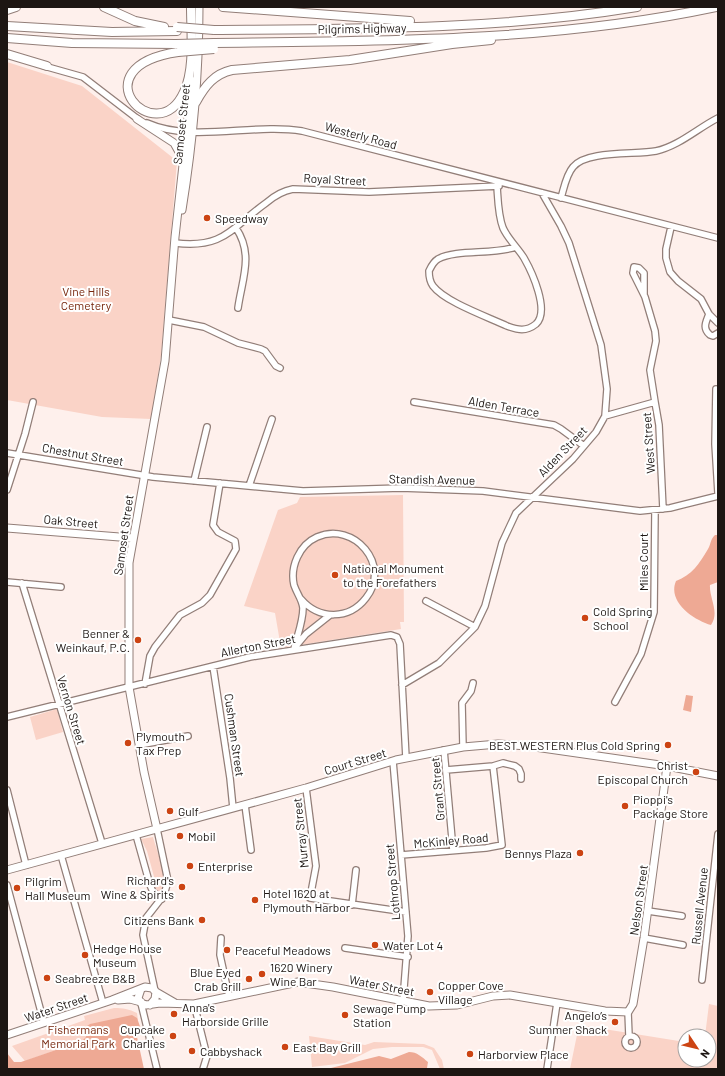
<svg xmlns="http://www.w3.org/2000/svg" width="725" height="1076" font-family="Barlow,sans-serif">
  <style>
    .green { fill: #fad3c7 }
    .water { fill: #eea994 }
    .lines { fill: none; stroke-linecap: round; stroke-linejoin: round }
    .minor-casing { stroke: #927e78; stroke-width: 8 }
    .major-casing { stroke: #927e78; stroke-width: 9 }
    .highway-casing { stroke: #927e78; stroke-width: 10 }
    .minor { stroke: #fff; stroke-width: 5.5 }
    .major { stroke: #fff; stroke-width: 7 }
    .highway { stroke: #fff; stroke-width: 8 }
    .highway-bridge-casing { stroke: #927e78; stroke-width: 10; stroke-linecap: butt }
    .highway-bridge { stroke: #fff; stroke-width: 8 }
    .poi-dot { fill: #cc4413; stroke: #fff; stroke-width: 1.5 }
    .labels { text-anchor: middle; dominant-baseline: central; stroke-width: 4; stroke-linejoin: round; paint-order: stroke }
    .street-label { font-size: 12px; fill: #1d1613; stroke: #fff }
    .poi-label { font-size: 12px; fill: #1d1613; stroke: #fff; text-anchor: start }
    .park-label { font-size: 12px; fill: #77270d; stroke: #fff }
  </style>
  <rect width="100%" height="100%" fill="#fef0ec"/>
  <!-- green -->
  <path class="green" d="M7,62L82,86L177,161L161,356L151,419L102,417L7,400Z
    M403,495L404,622H400L401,629L281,648L275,613L244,606L278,510L297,503L300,497Z
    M57,709L63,732L36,740L30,717Z
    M153,837C156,849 171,885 160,894L156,891L154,886L156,884L147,851L141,839Z
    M709,1004L718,1006V1069H570L579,1025L685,1042V1060H709V1036H705Z
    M114,1008C123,1008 129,1009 137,1013L138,1020L107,1029L99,1035L25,1061L12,1046L85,1020L84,1016Z
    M309,1036L365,1045L374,1042L424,1044L434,1048L442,1060L444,1069H440L432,1050L423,1047H392L373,1049L345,1063L312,1067Z"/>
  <!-- water -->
  <path class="water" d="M715,535H718V582L710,585C709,598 720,612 711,625C694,620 667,602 676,581C692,575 699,564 708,549C711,544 710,540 715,535Z
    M686,695L693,696L691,712L683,710Z
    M132,1015L137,1018L142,1032L137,1037L144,1069H7V1053L14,1062H21L82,1041L86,1037L87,1026L90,1024Z
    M409,1052C417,1052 422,1057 428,1062L427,1068L430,1069H327L379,1056L391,1059Z"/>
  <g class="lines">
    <defs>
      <path id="minor" d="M44,66L83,77L139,120
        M147,123C192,143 253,123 302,131L718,238
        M497,186C498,200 498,215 503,228C508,239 518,248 524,258C532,272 550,311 536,324C526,332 518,330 507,326C488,317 445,302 433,286C430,282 429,277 429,271C431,267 433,262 438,259C457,249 493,255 516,247
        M561,198C564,188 566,175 573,167C586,150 636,155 656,151C679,146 698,128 718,118
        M671,227L666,249V258L670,272L678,281L701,299L709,314L718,323
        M236,228C254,255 242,279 238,308
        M175,243C224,249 231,228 266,203C274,196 282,191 293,189L369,192L499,186
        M644,294V273L639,268L634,267L633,273L645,297L655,331L656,341L650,370L655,402
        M709,314C706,322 702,328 710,335L713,336L718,333
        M169,320L204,327L238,343L261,349L265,351L276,366L280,368
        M716,389L715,444L718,493
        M414,402L554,425L561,429L584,446
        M605,416L655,402L659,425L663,509
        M7,453L153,477L303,491L401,488L483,491L640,511L670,508L718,496
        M194,481L207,427
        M249,486L272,419
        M7,490L25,434L33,402
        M7,582L61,587
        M22,583L102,843
        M426,601L475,627
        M296,646L306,634L330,615
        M294,649C297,636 303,622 303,608C302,599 297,594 294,585C290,567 299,545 317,537C354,521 392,565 366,598C349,620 319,620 301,599
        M213,666L230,778L233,808
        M145,684L150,656L155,647L180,615L202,603L210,595L236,549L235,541L218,532L213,525L220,483
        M402,685L439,663L475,627L485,606L502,543L516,513L573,459L596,432L605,416L607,389L601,345L569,243L561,226L542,193
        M615,702L641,654L654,612L655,510
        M7,717L250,657L391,635L397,637L400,644L406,758
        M139,745L188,736
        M463,747L462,703L471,691L473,683
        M444,750L453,850
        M393,761L408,936L403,1001
        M446,770L493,766L503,763L515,766L519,769L521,774V779
        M306,788L316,866L310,898L406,912
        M7,790L26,865
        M245,805L251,850
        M136,835L150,885L153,892L162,899
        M61,855L103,1003
        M401,855L486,848L502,845L493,766
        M7,885L44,1023
        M352,905L356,870
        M648,911L682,916
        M221,938L220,955L229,996
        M644,938L683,945
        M345,948L408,957
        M702,980L718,834
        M155,991L143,935L146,918L164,895L168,881L157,829
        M141,1003L157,1069
        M194,1004L207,1056L203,1069
        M628,1012L629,1036
        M625 1042a6 6 0 1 1 12 0a6 6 0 1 1-12 0Z
        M547,1069L557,1003"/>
      <path id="major" d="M137,119L174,143L183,159
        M182,210C193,142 199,76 199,7
        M7,528L132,538
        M157,829L144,772L129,687V563L165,361L175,237L188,120L190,79
        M7,870L306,788L396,760L463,747L498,744L528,746L667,766L718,776
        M141,989L138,998L141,1003L146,1005L160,1003L194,1004L298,982L333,987L429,1006L457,1005L493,996L510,995L605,1011L628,1012L633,1004L644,938L667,766
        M156,992L175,1003
        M118,1000L130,999L141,1002
        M7,1035L112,1000L145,987L152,988L156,992L155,999L150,1005"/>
      <path id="highway" d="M104,7L135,21L164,27
        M223,7L410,21
        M7,10L16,7
        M7,26L112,32L177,31
        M214,30C355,29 498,30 637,7
        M7,38L72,43L176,44
        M214,43C381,41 551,42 716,7
        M178,52C76,67 156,153 184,92C195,69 191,32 191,7
        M7,54L47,66
        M196,102C205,86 214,74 232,70L350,60L452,44L491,40"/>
    </defs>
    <!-- minor casing -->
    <use href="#minor" class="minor-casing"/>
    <!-- major casing -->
    <use href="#major" class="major-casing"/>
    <!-- highway casing -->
    <use href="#highway" class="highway-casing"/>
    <!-- minor -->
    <use href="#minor" class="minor"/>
    <!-- major -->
    <use href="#major" class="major"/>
    <!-- highway -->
    <use href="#highway" class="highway"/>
    <defs>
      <path id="highway-bridge" d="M177,27L214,30
        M176,44L214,43
        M178,52L214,49"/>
    </defs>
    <!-- highway-bridge casing -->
    <use href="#highway-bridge" class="highway-bridge-casing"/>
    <!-- highway-bridge -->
    <use href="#highway-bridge" class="highway-bridge"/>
  </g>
  <!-- markers -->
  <g class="poi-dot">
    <circle cx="207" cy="218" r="4"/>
    <circle cx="335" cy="575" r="4"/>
    <circle cx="585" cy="618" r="4"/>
    <circle cx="138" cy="640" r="4"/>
    <circle cx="128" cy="743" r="4"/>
    <circle cx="668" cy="745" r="4"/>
    <circle cx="696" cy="772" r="4"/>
    <circle cx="625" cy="806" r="4"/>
    <circle cx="170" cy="811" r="4"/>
    <circle cx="180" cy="836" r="4"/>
    <circle cx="580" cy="853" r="4"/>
    <circle cx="190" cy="866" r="4"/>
    <circle cx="182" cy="887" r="4"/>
    <circle cx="17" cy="888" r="4"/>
    <circle cx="255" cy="900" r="4"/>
    <circle cx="202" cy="920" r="4"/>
    <circle cx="375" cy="945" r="4"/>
    <circle cx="227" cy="950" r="4"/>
    <circle cx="85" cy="955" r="4"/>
    <circle cx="262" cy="974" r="4"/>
    <circle cx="47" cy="978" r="4"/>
    <circle cx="249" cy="979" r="4"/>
    <circle cx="430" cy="992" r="4"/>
    <circle cx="174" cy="1014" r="4"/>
    <circle cx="345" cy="1015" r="4"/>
    <circle cx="615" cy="1022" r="4"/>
    <circle cx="173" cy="1036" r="4"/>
    <circle cx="285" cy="1047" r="4"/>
    <circle cx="192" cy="1051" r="4"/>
    <circle cx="470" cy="1054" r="4"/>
  </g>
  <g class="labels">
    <!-- street labels -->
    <g class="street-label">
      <text transform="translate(362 28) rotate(-1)">Pilgrims Highway</text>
      <text transform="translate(181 124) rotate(-84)">Samoset Street</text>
      <text transform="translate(361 135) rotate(15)">Westerly Road</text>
      <text transform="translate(335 179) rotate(3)">Royal Street</text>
      <text transform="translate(504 406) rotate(10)">Alden Terrace</text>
      <text transform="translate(648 443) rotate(-94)">West Street</text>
      <text transform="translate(562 451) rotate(-46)">Alden Street</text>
      <text transform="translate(83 454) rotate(10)">Chestnut Street</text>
      <text transform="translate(432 479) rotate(1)">Standish Avenue</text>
      <text transform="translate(71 521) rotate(5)">Oak Street</text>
      <text transform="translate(123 535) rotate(-82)">Samoset Street</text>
      <text transform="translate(643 562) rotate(-90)">Miles Court</text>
      <text transform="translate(258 645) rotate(-11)">Allerton Street</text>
      <text transform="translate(72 710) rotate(73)">Vernon Street</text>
      <text transform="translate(235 735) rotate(82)">Cushman Street</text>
      <text transform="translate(355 761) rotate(-17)">Court Street</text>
      <text transform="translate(437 789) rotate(-95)">Grant Street</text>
      <text transform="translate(300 833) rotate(-96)">Murray Street</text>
      <text transform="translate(451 840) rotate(-5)">McKinley Road</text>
      <text transform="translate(392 882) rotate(-95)">Lothrop Street</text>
      <text transform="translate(638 900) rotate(-82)">Nelson Street</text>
      <text transform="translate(699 906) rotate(-84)">Russell Avenue</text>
      <text transform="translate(382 985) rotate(11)">Water Street</text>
      <text transform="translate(56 1007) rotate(-19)">Water Street</text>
    </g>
    <!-- poi labels -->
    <g class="poi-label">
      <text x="215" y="218">Speedway</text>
      <text x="343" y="568">National Monument<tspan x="343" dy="14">to the Forefathers</tspan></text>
      <text x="593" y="611">Cold Spring<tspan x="593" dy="14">School</tspan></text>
      <text x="130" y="633" text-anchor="end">Benner &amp;<tspan x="130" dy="14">Weinkauf, P.C.</tspan></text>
      <text x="136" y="736">Plymouth<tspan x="136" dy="14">Tax Prep</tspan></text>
      <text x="660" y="745" text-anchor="end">BEST WESTERN Plus Cold Spring</text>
      <text x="688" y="765" text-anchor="end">Christ<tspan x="688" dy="14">Episcopal Church</tspan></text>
      <text x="633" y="799">Pioppi's<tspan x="633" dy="14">Package Store</tspan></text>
      <text x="178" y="811">Gulf</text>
      <text x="188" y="836">Mobil</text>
      <text x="572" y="853" text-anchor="end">Bennys Plaza</text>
      <text x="198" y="866">Enterprise</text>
      <text x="174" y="880" text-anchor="end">Richard's<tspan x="174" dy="14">Wine &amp; Spirits</tspan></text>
      <text x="25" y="881">Pilgrim<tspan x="25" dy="14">Hall Museum</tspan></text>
      <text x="263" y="893">Hotel 1620 at<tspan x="263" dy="14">Plymouth Harbor</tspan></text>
      <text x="194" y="920" text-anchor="end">Citizens Bank</text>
      <text x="383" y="945">Water Lot 4</text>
      <text x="93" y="948">Hedge House<tspan x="93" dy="14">Museum</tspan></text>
      <text x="235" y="950">Peaceful Meadows</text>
      <text x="270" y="967">1620 Winery<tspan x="270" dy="14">Wine Bar</tspan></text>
      <text x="241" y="972" text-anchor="end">Blue Eyed<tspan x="241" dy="14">Crab Grill</tspan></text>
      <text x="55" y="978">Seabreeze B&amp;B</text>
      <text x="438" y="985">Copper Cove<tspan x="438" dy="14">Village</tspan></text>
      <text x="182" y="1007">Anna's<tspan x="182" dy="14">Harborside Grille</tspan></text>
      <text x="353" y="1008">Sewage Pump<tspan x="353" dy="14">Station</tspan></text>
      <text x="607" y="1015" text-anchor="end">Angelo’s<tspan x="607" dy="14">Summer Shack</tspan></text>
      <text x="165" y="1029" text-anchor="end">Cupcake<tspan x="165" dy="14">Charlies</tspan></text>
      <text x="293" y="1047">East Bay Grill</text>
      <text x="200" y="1051">Cabbyshack</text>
      <text x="478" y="1054">Harborview Place</text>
    </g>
    <!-- park labels -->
    <g class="park-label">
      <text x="86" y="291">Vine Hills<tspan x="86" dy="14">Cemetery</tspan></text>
      <text x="78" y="1029">Fishermans<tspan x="78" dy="14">Memorial Park</tspan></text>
    </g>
  </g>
  <!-- border -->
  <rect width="725" height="1076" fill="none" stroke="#1d1613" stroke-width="16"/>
  <!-- north arrow -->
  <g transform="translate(697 1048) rotate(125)"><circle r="19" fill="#ffffff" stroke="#a5a2a1"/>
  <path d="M0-3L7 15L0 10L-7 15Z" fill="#cc4413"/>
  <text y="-6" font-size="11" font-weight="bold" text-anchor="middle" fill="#1d1613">N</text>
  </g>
</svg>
